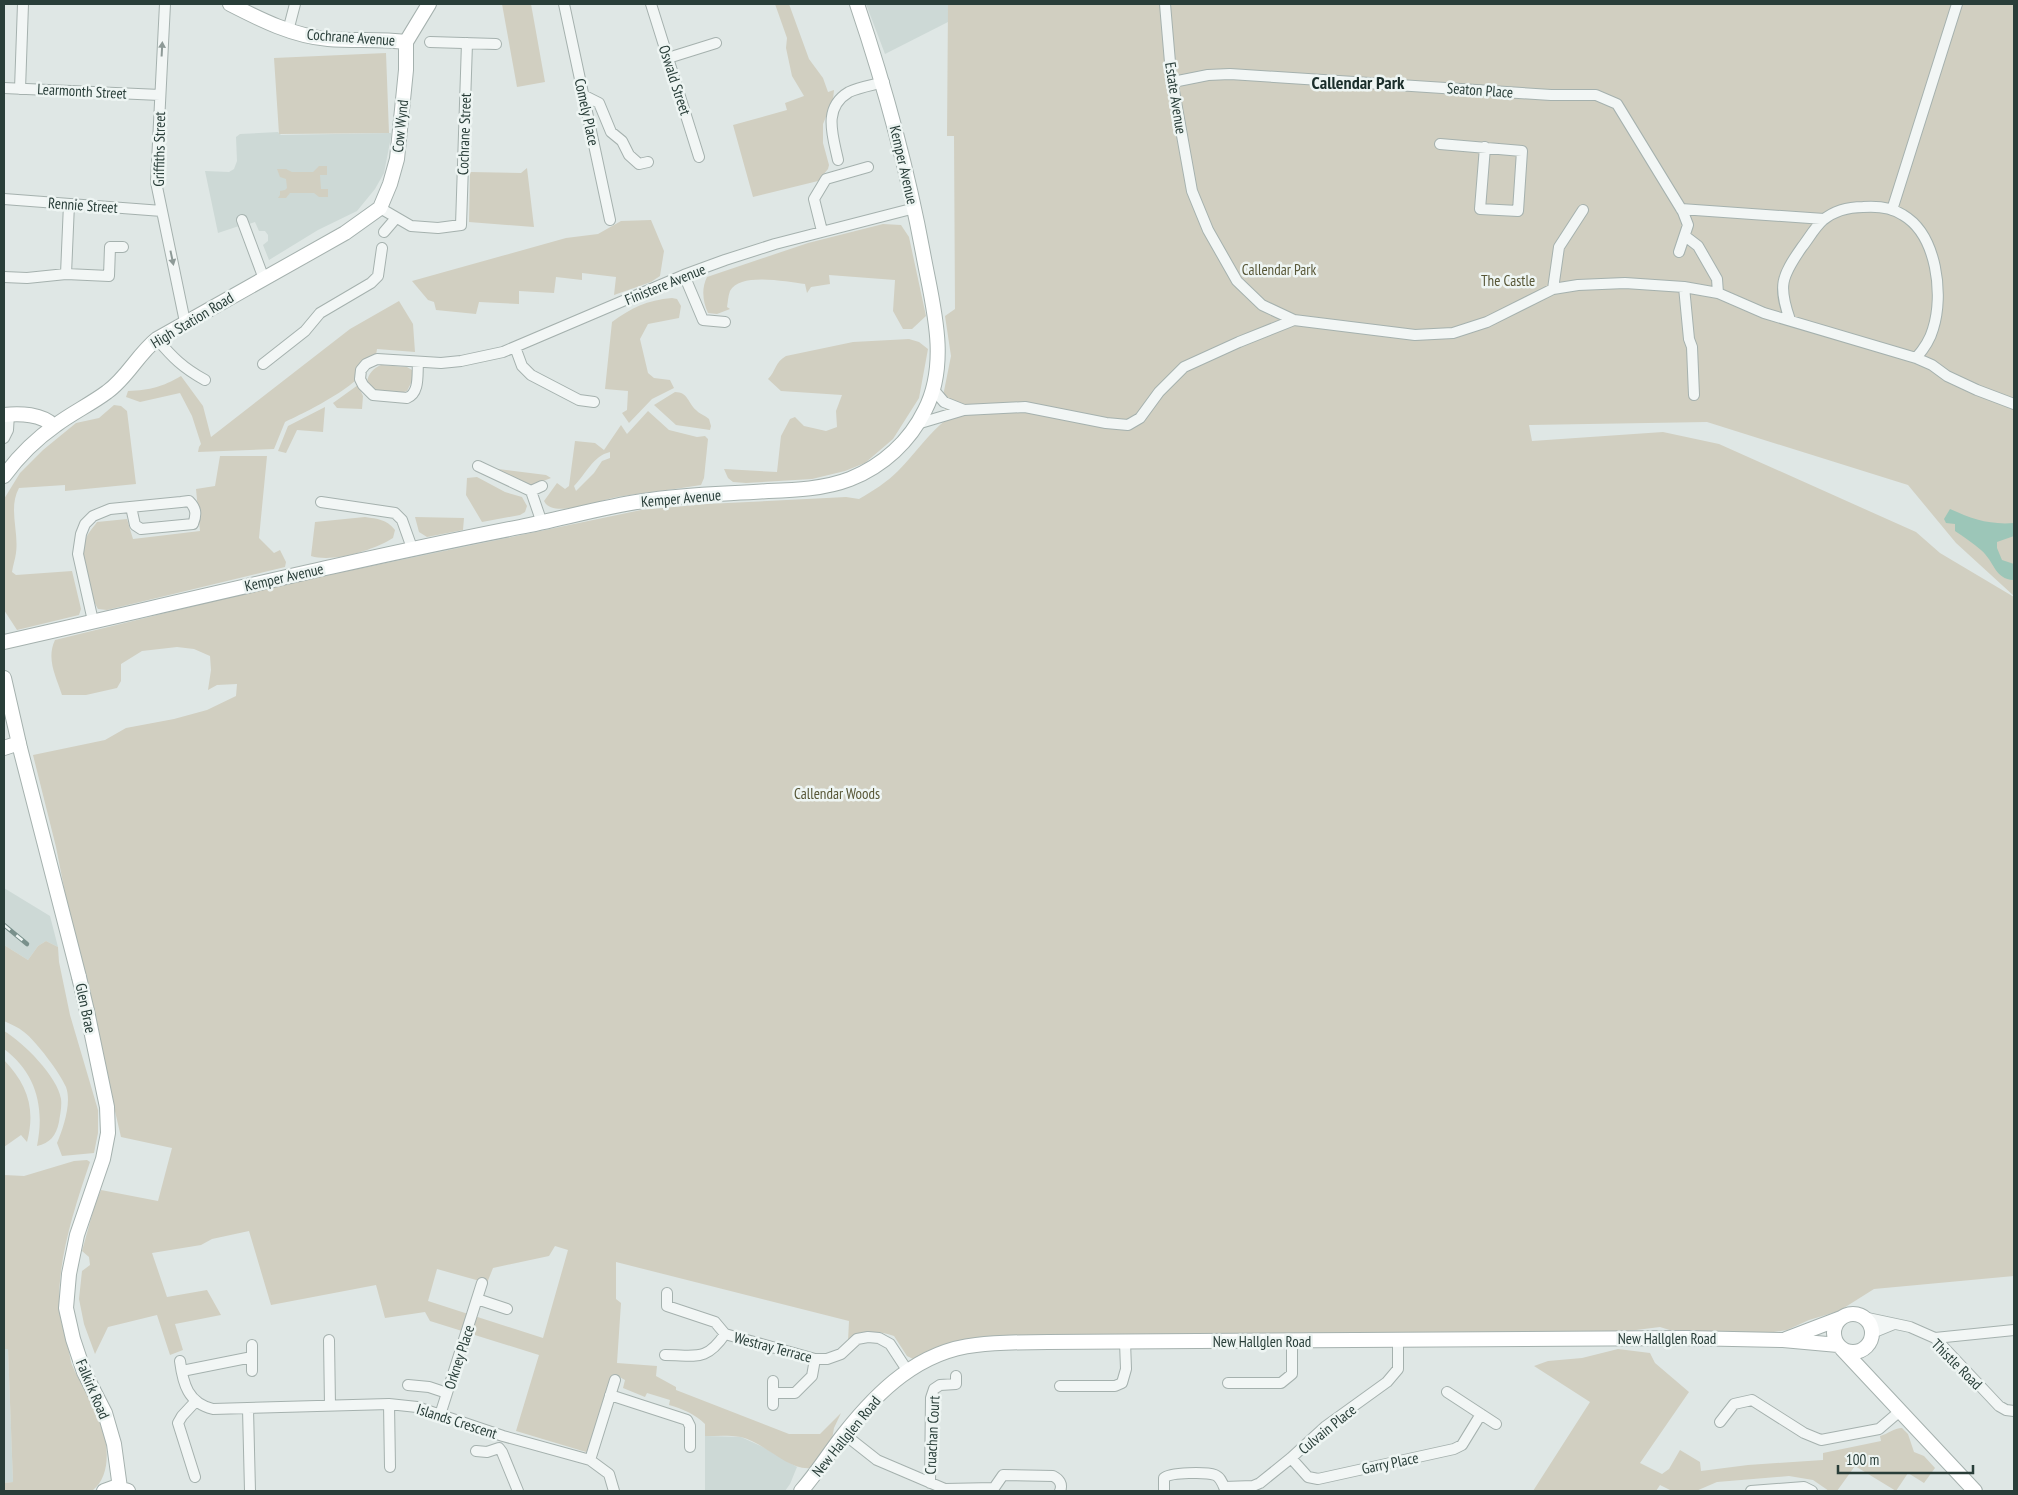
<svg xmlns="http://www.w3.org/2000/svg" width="2018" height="1495" font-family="'PT Sans Narrow',sans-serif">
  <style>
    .built { fill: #cdd9d6 }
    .green { fill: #d1cfc1; fill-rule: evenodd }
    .water { fill: #9cc6b8 }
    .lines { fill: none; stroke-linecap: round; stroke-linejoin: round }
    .street-casing { stroke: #a5b1ae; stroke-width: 12 }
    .secondary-casing { stroke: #a5b1ae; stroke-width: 16 }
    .street { stroke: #f2f6f5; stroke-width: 10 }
    .secondary { stroke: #fff; stroke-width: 14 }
    .rail-casing { stroke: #79908b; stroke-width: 4.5 }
    .rail { stroke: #eef5f3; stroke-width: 2.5; stroke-dasharray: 8; stroke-linecap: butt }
    .secondary-bridge-casing { stroke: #a5b1ae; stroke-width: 16; stroke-linecap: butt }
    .secondary-bridge { stroke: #fff; stroke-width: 14 }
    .oneway { fill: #8e9a97 }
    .labels { text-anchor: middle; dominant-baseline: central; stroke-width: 5; stroke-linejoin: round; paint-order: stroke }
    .street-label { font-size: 15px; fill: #293e39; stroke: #eef5f3 }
    .park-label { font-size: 15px; fill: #585737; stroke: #eef5f3 }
    .quarter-label { font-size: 18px; font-weight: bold; fill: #1b2e2b; stroke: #eef5f3 }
  </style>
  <rect width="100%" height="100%" fill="#dfe7e5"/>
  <!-- built -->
  <path class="built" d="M866,4H948V22L885,54Z
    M278,132L281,135L391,133V137L384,173L375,189L357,211L318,230L269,260L263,245L268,241V235L265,231H259L255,222L249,224L247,219L237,222L239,226L218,233L205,171L229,172L234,169L237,161L236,137L240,134Z
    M4,888L50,916L58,947L46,941L38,946L28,960L4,945Z
    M4,1349H8L13,1482L4,1483Z
    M705,1436L741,1437L763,1447L797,1467L790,1484L785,1491H705Z"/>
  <!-- green -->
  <path class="green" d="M502,4H531L545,82L517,87Z
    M775,4H789L809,59L823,78L828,92L834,90L833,100L823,124V143L829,165L828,169L818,181L753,197L733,125L787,110L785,103L804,96L792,76L786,48L787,38Z
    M948,4H2014V596L1956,543L1908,485L1707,422L1529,425L1532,441L1663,432L1719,444L1916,532L1940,553L2014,597V1276L1874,1289L1839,1311L1809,1320L1787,1330L1774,1332H1676L1660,1327L1620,1332L1109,1335L932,1352L913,1359L907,1356L894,1336C878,1331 862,1329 848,1341L849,1321L616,1262V1299L621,1303L617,1363L657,1366L656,1376L676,1387V1390L789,1434H820L841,1413L834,1428L832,1439L812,1468C789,1472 764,1442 741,1437C729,1435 717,1436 705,1436V1424C695,1414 683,1409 669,1405L670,1400L647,1393L645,1397L623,1388L625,1380L614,1374L591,1450L586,1452L516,1431L539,1355L430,1321L425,1312L385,1318L376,1285L271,1305L249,1231L212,1239L201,1245L152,1253L167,1297L207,1290L221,1315L175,1324L183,1350L170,1355L157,1315L108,1327L95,1354L84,1324L79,1299L82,1271L90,1265L89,1257L82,1251L95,1204L101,1190L158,1201L172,1148L121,1137L71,923L56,847L33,755L105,740L126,728L174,719L207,710L236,696L237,684L217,685L208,690L211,670L210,656L194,649L177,647L142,651L121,664V681L117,688L86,695H62C56,676 46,659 55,640L280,585L641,510L707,504L846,497L859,499C873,491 887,482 898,471C915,454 928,434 947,419L943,396L951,356L945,316L955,309L954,136H947ZM555,1246L568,1250L543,1338L428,1301L437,1269L487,1283L493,1268L549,1256Z
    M386,53L389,133L279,134L274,58Z
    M319,166H327V175H320L321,189H328V197H319L314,193H290L286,198H278L280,195V191L285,190L287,188L286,179L280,177L277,169H286L292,172H313Z
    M527,168L534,227L469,222L470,172L521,173Z
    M651,220L664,251L660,276L651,282L614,295L616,277L582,273V280L556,277L554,293L519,291V304L479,302L476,314L436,310L434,302L428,300L412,281L566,238L598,234L621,221Z
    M883,224L901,225L909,237L926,316L912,329H903L893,311L895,280L829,275L830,284L811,287L807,293L805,284C786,282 740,272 730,291C728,296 728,302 727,307L730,309L717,314L708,313C703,302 701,289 707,277L808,243Z
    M672,298L677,299L681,306L679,318L648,324L640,339L648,373L654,378L670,380L674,388L652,399L629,423L622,413L627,410L628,391L605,389L612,322C631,308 647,300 672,298Z
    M399,301L413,324L415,352L377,349C374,380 310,410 285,422L274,449L198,452L199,447L201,444L192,416L180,393L140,402L126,397L128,391C151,390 162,387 181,376L203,406L211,437L350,329Z
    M909,339L919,342L928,349L919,398L893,439L865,463L845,471L812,479L746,483L733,482L728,478L724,469L777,472L781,436L790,419L795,417L804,426L826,431L837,427L836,411L842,395L781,391L768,379C776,371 775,362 786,356L853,342Z
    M381,365L407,367L412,370L413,379L407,391C400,394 383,394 375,391C360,385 370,369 381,365Z
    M358,385L363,396L362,409L337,408L333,403Z
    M675,392C688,392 688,403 696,410C699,414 705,415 709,419L711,426L710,430L676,425L654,405Z
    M114,405L121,406L127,411L136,484L65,491V485L19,488C8,508 19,531 16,553C15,560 13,565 12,572L16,575L72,571L81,609L79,615L17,630L4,610V499L20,473L43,450L76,423L99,418Z
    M325,407L323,432L297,430L286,453L278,451L288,426Z
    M648,411L669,430L697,437L705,436L708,439L704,478L701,485C673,490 645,492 617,497C602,500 587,507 572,508C563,509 549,511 544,501L557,483L565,489L569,486L575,441L595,443L604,450L621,425L627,434ZM610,452V458L602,461L594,473L576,491L574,486C586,474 593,456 610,452Z
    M220,456H267L259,538L274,553L280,550L286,562L285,567L107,610L98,609C90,595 82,562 84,545C85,536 92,529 97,522L127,519L133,539L200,531L196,489L215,486Z
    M491,468L546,475L551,478L528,487Z
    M477,477L505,492L522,497L527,506L525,512L520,515L482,522L466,495L467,478Z
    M365,517C378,519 386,519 395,530L393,538C374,550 333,563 311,556L315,522Z
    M415,517L464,518L463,530L427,537L419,532Z
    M46,941L58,947L59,962L70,1015L98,1110V1133L94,1153L62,1156L57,1143C63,1129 72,1103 66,1087C60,1073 36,1041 24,1032C18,1027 10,1024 4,1021V945L28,960L38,946Z
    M4,1031C23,1042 58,1077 61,1099C62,1107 60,1115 59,1122C56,1136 50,1143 37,1146C45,1107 36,1073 4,1049Z
    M4,1060C27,1084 36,1108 27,1142L21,1135L4,1147Z
    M87,1160L90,1162C74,1209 58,1258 59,1307C60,1322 65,1334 68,1348C70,1354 70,1361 73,1367C78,1380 88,1390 94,1403C105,1427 117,1472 92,1491H4V1483L13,1482L8,1349H4V1175L24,1176L74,1161Z
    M1618,1349L1650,1353L1655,1363L1689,1392L1640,1463L1662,1474L1669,1469L1680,1450L1700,1462L1701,1471L1748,1465L1823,1460V1453L1881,1441L1880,1436C1888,1434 1894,1428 1902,1428L1908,1434L1914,1452L1924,1456L1935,1468L1924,1483L1908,1473L1896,1491L1855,1466L1837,1491H1829L1813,1480L1789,1476L1717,1482L1696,1491H1672L1660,1485L1656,1491H1533L1590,1402L1534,1366L1548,1361L1582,1358Z"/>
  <!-- water -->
  <path class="water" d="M1950,509C1972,519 1990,525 2014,523V536L1997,542V548L2002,560L2014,564V580C1994,579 1995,562 1981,550C1973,543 1964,537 1955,531V524L1946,523L1944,519Z"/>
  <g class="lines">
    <defs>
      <path id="street" d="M165,4L156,182L185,322
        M564,4L610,220
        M651,4L699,157
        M1165,4L1171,74L1192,191L1208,230L1237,281L1262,305L1294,320L1415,335L1453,333L1487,322L1553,289L1578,285L1625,283L1684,287L1718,293L1764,313L1916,358L1932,365L1947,376L1977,390L2014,404
        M288,31L295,4
        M430,42L496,44
        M668,58L716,43
        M1173,82L1208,75L1230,74L1551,95H1596L1617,104L1683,212L1688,225L1679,252
        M4,88L160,95
        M20,89L23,4
        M583,95L599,103L611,132L622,141L629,155L639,164L648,162
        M1440,144L1522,151L1518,211L1480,209L1485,147
        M838,160C833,136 822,108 849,92C859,87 873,85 884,82
        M4,199L162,211
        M380,208L411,226L438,228L461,225L467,43
        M1681,209L1824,219
        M1892,210L1957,4
        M242,220L264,279
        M822,231L814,199L826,179L868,167
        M384,232L396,218
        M1685,236L1698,246L1717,279L1718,293
        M66,274L69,204
        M684,275L703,320L725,322
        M4,277L27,278L66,274L109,276L110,247H123
        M1684,287L1689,339L1692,347L1694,395
        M1553,289L1559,247L1583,210
        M1790,320C1778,286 1781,277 1802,247C1809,238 1815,227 1823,220C1834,211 1849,207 1863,207C1876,206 1891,207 1903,215C1937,235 1944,295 1933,329C1930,340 1923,350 1916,358
        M157,339C172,357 183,368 205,380
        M515,347L522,366L531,375L579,400L594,402
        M418,363C417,374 420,393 407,398L373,395L363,385L360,379L361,370L366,364L377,359L441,363L461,361L503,352L684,275L725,260L775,244L915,208
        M263,364L305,331L320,313L371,283L378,276L382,248
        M933,389L944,402L964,410
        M917,424L964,410L1025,407L1106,423L1128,425L1140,418L1159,392L1184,367L1239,342L1294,320
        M4,438L8,430L9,414
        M478,466L531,491L542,523
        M531,491L542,486
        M321,502L395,513L402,520L412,548
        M93,621L78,554L81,534L85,524L93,516L110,509L181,502L189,501C196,508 197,514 193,524L141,529L135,525L131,507
        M667,1293V1306L715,1322L725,1334L815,1359H827L841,1354L857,1339L868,1337L879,1338L890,1344L907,1370
        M477,1299L507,1309
        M1863,1317L1910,1327L1935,1338L1999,1406L2006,1410L2014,1411
        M1872,1333L1894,1324
        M1935,1338L2014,1330
        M329,1340L330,1406
        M252,1345V1371
        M665,1355C696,1355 706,1362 725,1334
        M180,1361C183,1384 188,1403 213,1409L389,1404L417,1407L503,1436L590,1460L609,1474L614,1491
        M182,1371L252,1357
        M1228,1383H1281L1292,1374V1341
        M408,1385L429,1387L447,1393
        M1060,1386H1115L1122,1383L1126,1369L1125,1342
        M1447,1392L1496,1424
        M773,1393H795L812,1376L815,1359
        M610,1395L687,1420L690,1426V1447
        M389,1404L390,1467
        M773,1405V1381
        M248,1409L250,1491
        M440,1415L482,1283
        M1720,1422L1734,1404L1752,1400L1804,1433L1821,1440L1879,1429L1900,1411
        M844,1434L877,1460L945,1489L994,1488
        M476,1451L487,1452L499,1448L502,1452L518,1491
        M1291,1458L1308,1477L1318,1479L1454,1449L1462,1445L1481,1414
        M590,1460L615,1380
        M195,1477L178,1423L182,1416L195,1402
        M930,1483L931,1398L934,1389L940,1385L956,1384V1376
        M1224,1487L1253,1486L1260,1483L1291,1458L1326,1426L1387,1382L1398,1369V1340
        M994,1488L1003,1475L1053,1476C1059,1479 1063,1484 1060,1491
        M1164,1491V1478C1170,1472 1207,1472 1215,1475C1220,1477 1222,1482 1224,1487
        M1751,1491L1804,1487L1812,1491"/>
      <path id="secondary" d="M230,4C261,20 293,36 328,39C354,41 380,39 406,42
        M4,415C20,413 42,414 54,426
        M4,476C18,457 36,439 56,425C72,413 91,404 107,392C127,378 138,354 157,339L345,233L380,208L390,184L397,159L406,70V42L429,4
        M4,642C176,603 347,561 520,527C561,519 602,507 643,501C684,494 727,494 768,491C795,490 824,489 850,479C883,466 910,441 925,410C950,361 932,303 923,253C907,166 885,87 857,4
        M4,678L20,748L79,977
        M4,748L19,743
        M87,1011L107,1107L108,1133L103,1159L77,1235L69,1274L66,1308L73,1339L84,1372L105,1413L114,1444L120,1488
        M1834 1333a19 19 0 1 1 38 0a19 19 0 1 1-38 0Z
        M1786,1339L1841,1318
        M1842,1349L1975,1491
        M104,1491L115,1487L128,1491
        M801,1491C817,1473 829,1453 844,1434C878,1391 919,1351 976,1345C1000,1342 1024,1342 1048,1342L1686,1338L1783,1340L1838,1345"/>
    </defs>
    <!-- street casing -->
    <use href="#street" class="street-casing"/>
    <!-- secondary casing -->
    <use href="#secondary" class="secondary-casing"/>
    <!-- street -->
    <use href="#street" class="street"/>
    <!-- secondary -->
    <use href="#secondary" class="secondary"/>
    <defs>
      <path id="rail" d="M4,925L27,944"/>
    </defs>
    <!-- rail casing -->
    <use href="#rail" class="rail-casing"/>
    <!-- rail -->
    <use href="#rail" class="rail"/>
    <defs>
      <path id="secondary-bridge" d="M79,977L87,1011"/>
    </defs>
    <!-- secondary-bridge casing -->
    <use href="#secondary-bridge" class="secondary-bridge-casing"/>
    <!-- secondary-bridge -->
    <use href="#secondary-bridge" class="secondary-bridge"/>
  </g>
  <!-- one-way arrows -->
  <defs><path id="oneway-solid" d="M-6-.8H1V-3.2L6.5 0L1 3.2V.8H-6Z" transform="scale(1.25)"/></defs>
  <g class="oneway">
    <use href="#oneway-solid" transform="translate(162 49) rotate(-87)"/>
    <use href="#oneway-solid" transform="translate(172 258) rotate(78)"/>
  </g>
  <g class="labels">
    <!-- street labels -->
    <g class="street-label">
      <text transform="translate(351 37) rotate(4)">Cochrane Avenue</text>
      <text transform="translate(675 80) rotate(72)">Oswald Street</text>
      <text transform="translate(1480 90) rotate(4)">Seaton Place</text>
      <text transform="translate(82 91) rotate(3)">Learmonth Street</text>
      <text transform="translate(1176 98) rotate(81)">Estate Avenue</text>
      <text transform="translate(587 112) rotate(78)">Comely Place</text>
      <text transform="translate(400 126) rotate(-84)">Cow Wynd</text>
      <text transform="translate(464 134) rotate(-88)">Cochrane Street</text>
      <text transform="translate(159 149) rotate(-89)">Griffiths Street</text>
      <text transform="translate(904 165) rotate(77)">Kemper Avenue</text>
      <text transform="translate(83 205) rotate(4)">Rennie Street</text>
      <text transform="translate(665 284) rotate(-22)">Finistere Avenue</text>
      <text transform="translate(192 320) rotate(-31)">High Station Road</text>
      <text transform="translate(681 498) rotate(-5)">Kemper Avenue</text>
      <text transform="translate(284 577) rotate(-13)">Kemper Avenue</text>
      <text transform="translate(86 1008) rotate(78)">Glen Brae</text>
      <text x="1667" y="1338">New Hallglen Road</text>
      <text x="1262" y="1341">New Hallglen Road</text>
      <text transform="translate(773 1347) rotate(15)">Westray Terrace</text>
      <text transform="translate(459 1357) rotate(-72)">Orkney Place</text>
      <text transform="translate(1957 1364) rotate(45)">Thistle Road</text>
      <text transform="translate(93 1389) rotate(67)">Falkirk Road</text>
      <text transform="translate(457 1421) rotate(18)">Islands Crescent</text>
      <text transform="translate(1327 1429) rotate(-39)">Culvain Place</text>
      <text transform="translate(932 1435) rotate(-87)">Cruachan Court</text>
      <text transform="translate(846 1436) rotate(-51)">New Hallglen Road</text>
      <text transform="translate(1390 1463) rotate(-12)">Garry Place</text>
    </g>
    <!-- park labels -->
    <g class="park-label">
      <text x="1279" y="269">Callendar Park</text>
      <text x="1508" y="280">The Castle</text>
      <text x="837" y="793">Callendar Woods</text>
    </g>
    <!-- quarter labels -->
    <g class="quarter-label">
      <text x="1358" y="82">Callendar Park</text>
    </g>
  </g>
  <!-- border -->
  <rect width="2018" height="1495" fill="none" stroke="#293e39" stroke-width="10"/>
  <!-- scale -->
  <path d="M1838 1465v8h135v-8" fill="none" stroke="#293e39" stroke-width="2.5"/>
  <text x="1846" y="1465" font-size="15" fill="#293e39" stroke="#eef5f3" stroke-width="4" paint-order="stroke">100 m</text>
</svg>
